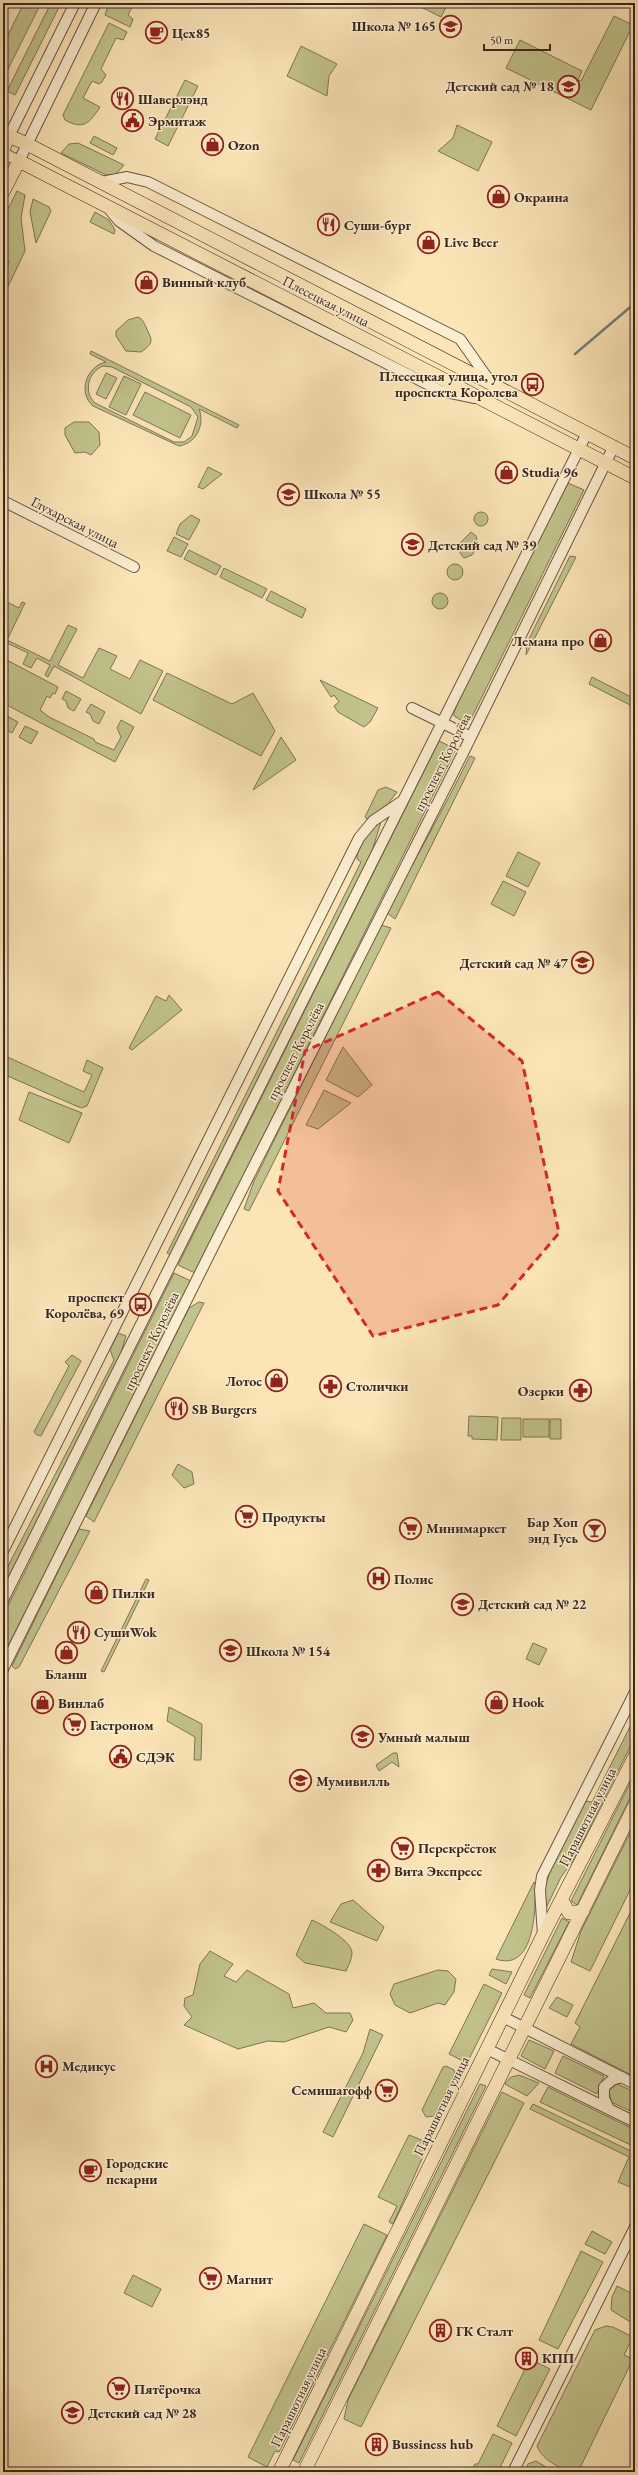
<svg xmlns="http://www.w3.org/2000/svg" width="638" height="2475" font-family="'EB Garamond',serif">
  <style>
    .green { fill: #c2c38c; stroke: #7e7555; fill-rule: evenodd }
    .lines { fill: none; stroke-linecap: round; stroke-linejoin: round }
    .stream { stroke: #778277; stroke-width: 2.5 }
    .minor-casing { stroke: #6b5644; stroke-width: 12 }
    .major-casing { stroke: #3b271e; stroke-width: 14 }
    .minor { stroke: #fceed0; stroke-width: 10 }
    .major { stroke: #fbe5b7; stroke-width: 13 }
    .marked { fill: #d62828; fill-opacity: 0.2; stroke: #d62828; stroke-width: 3; stroke-dasharray: 8 5; stroke-linejoin: round }
    .labels { text-anchor: middle; dominant-baseline: central; stroke-width: 3; stroke-linejoin: round; paint-order: stroke }
    .poi-label { font-size: 14px; font-weight: bold; fill: #3b271e; stroke: #fceed0; text-anchor: start }
    .street-label { font-size: 14px; fill: #3b271e; stroke: #fceed0 }
  </style>
  <rect width="100%" height="100%" fill="#fbe5b7"/>
  <filter id="stains"><feTurbulence type="fractalNoise" baseFrequency=".005" numOctaves="4"/><feColorMatrix values="0 0 0 0 .2 0 0 0 0 .09 0 0 0 0 .02 0 0 0 .5 -.17"/></filter>
  <radialGradient id="worn" r=".72"><stop offset=".6" stop-color="#630" stop-opacity="0"/><stop offset="1" stop-color="#630" stop-opacity=".3"/></radialGradient>
  <!-- green -->
  <path class="green" d="M24,3H41L3,79V45Z
    M51,3H61L15,95L7,91Z
    M109,3H134L128,15L133,19L130,27L105,15Z
    M413,3H448L441,17Z
    M614,16L633,25L591,110L506,68L520,40L582,71L578,80L581,81Z
    M109,23L127,32L123,40L116,38L101,69L106,75L102,82L99,84L92,81L83,98L100,107C89,124 83,130 65,120L63,115Z
    M301,46L337,64L329,76L327,96L287,76Z
    M185,80L198,86L168,146L155,139Z
    M457,125L492,142L478,171L438,151L453,138Z
    M94,136L117,148L113,155L90,143Z
    M78,143L124,165L115,175H106L61,153L69,144Z
    M17,191L25,195L21,218L25,251L3,297V274L9,261L3,258V219Z
    M33,199L49,207L51,211L36,243L30,212Z
    M95,212L109,220L115,230L114,234L90,222Z
    M138,317C144,320 143,322 146,327C151,339 156,342 141,352L126,351L116,336V331L128,320Z
    M91,351L239,425L237,428L199,409C205,424 197,443 179,446L93,406C77,392 87,366 106,362L90,354ZM103,366L112,367L191,407L198,417L192,436L184,442H174L95,403C83,392 88,372 103,366Z
    M106,373L117,378L106,399L96,394Z
    M124,376L141,384L126,415L109,407Z
    M145,392L191,415L180,438L133,415Z
    M89,422L99,432L100,445L91,455L85,452L75,453L65,435V428L74,422Z
    M208,467L222,474L203,489L198,487Z
    M568,483L584,490L471,719L464,722L454,716V712L469,676Z
    M474 519a7 7 0 1 1 14 0a7 7 0 1 1-14 0Z
    M191,515L200,520L189,540L176,534L180,524Z
    M471,532L476,536L478,544L472,555L464,558L460,553V543Z
    M174,537L188,544L181,557L167,551Z
    M189,550L221,566L216,575L184,559Z
    M570,556L576,557L526,655L527,643Z
    M447 572a8 8 0 1 1 16 0a8 8 0 1 1-16 0Z
    M224,568L267,589L262,598L220,577Z
    M271,591L306,609L302,618L266,600Z
    M432 601a8 8 0 1 1 16 0a8 8 0 1 1-16 0Z
    M3,600L19,608L22,602L25,603L7,640L50,661L68,625L77,629L58,665L83,678L99,648L117,656L110,669L130,679L140,660L163,671L141,714L54,666L48,677L45,675L50,665L37,658L31,668L23,664L28,653L5,642L3,644Z
    M3,658L58,687L55,694L53,693L50,698L47,696L40,710L49,717L94,739L95,742L114,750L121,737L117,728L121,720L134,727L115,762L3,703Z
    M167,673L232,704L253,693L275,731L261,756L153,700Z
    M592,677L635,699L634,707L589,684Z
    M320,680L378,708L370,722L364,727L338,712L334,706L339,702L334,695L331,697Z
    M66,691L81,699L74,711L68,708L66,701L62,699Z
    M91,704L105,712L99,724L93,721L90,714L86,712Z
    M3,714L18,722L12,733L3,728Z
    M25,726L38,732L31,744L19,737Z
    M281,737L296,760L253,790Z
    M439,741L456,749L195,1273L178,1265Z
    M470,756L475,758L395,919L387,913C414,860 444,809 470,756Z
    M386,787L397,792L388,804L367,819L365,817L378,790Z
    M381,822L371,854L171,1255L167,1253L361,862L357,859C357,845 370,829 381,822Z
    M518,852L540,863L528,887L506,876Z
    M503,881L526,892L514,916L491,904Z
    M381,925L391,928L249,1211L244,1209L254,1181Z
    M169,995L182,1010L132,1050L129,1048L156,996L166,1001Z
    M343,1047L372,1085L358,1097L326,1080Z
    M3,1055L84,1092L92,1075L83,1071L87,1060L103,1068L87,1106L81,1108L3,1074Z
    M324,1090L351,1103L318,1129L306,1125Z
    M29,1092L82,1113L69,1143L19,1120Z
    M174,1273L191,1281L3,1656V1616Z
    M199,1302L204,1303L94,1522L86,1516L189,1308Z
    M118,1333L126,1336L118,1362L3,1588V1576L114,1360L110,1350Z
    M72,1355L81,1361L41,1436L37,1435L34,1432L69,1366L65,1362Z
    M469,1416L498,1417L497,1440L472,1439V1436H468Z
    M502,1418H521V1440H501Z
    M523,1419H549V1437H523Z
    M550,1419H561V1439H550Z
    M178,1464L192,1472L194,1484L184,1488L172,1475Z
    M79,1529L90,1531L19,1667L15,1669L12,1666Z
    M146,1579L149,1580L104,1672L101,1671Z
    M533,1643L547,1649L539,1665L526,1659Z
    M169,1707L202,1724L201,1760H194L195,1737L167,1721Z
    M635,1717V1737L574,1859L561,1877L546,1908C533,1892 574,1823 583,1805L586,1801L592,1802Z
    M393,1753H397L399,1767L392,1762L379,1771L376,1765Z
    M635,1773V1788L577,1905L571,1901Z
    M635,1823V1880L590,1971L571,1962L581,1931Z
    M534,1882C537,1885 535,1894 535,1899C535,1922 530,1971 496,1959Z
    M353,1900L384,1927L377,1941L330,1922L341,1904Z
    M635,1903V2077L571,2044L580,2027L575,2023Z
    M562,1918L569,1922L530,1998L524,1995Z
    M312,1920C323,1925 352,1941 352,1953C352,1959 348,1966 346,1971L305,1963L296,1955Z
    M210,1951L233,1964L224,1976L236,1982L247,1970L289,1994L293,2008L314,2003L326,2013H350L353,2020L346,2032L329,2027L284,2042L268,2041L238,2049L184,2025L192,2017L184,2006L185,1998L193,1995L200,1964Z
    M492,1969L512,1972L506,1984L489,1975Z
    M438,1970L448,1971L456,1979L454,1992L445,2005L438,2003L410,2013L395,2005L390,1994L394,1984Z
    M484,1984L502,1993L467,2063L449,2054Z
    M557,1997L573,2005L567,2017L549,2008Z
    M370,2029L383,2035L333,2137L323,2132L363,2053Z
    M529,2040L554,2051L545,2069L521,2056Z
    M563,2056L604,2076L597,2094L555,2073Z
    M446,2066L454,2070L455,2074L434,2116L426,2117L422,2110L443,2067Z
    M519,2075L539,2083L527,2096L505,2084L511,2077Z
    M480,2084L486,2086L299,2463L293,2460Z
    M617,2084L635,2092V2113L611,2102L609,2090Z
    M548,2087L635,2130V2147L540,2102Z
    M502,2092L524,2103L361,2427L344,2419L348,2400Z
    M533,2104L635,2153V2189L618,2182L629,2157L530,2109Z
    M409,2135L429,2143L393,2224L389,2222L397,2206L378,2197Z
    M364,2224L387,2235L279,2452L275,2451L267,2467L248,2457Z
    M592,2231L612,2242L605,2254L585,2244Z
    M581,2251L603,2262L558,2349L539,2340Z
    M133,2275L161,2289L152,2307L124,2293Z
    M617,2286L631,2293L635,2286V2325L611,2310L612,2297Z
    M606,2326L613,2327L633,2337L624,2355L633,2359L578,2472C564,2472 542,2460 537,2446L595,2330Z
    M530,2359L550,2369L516,2436L497,2426Z
    M493,2434L512,2443L498,2472H481L473,2468L475,2464H478Z
    M536,2461L554,2472H524L528,2464Z"/>
  <g class="lines">
    <!-- stream -->
    <path class="stream" d="M575,354L635,303"/>
    <defs>
      <path id="minor" d="M3,134L9,136L75,3
        M3,153L19,161L96,3
        M102,182L127,177L148,182L460,339L491,383
        M109,209L119,221L154,246L441,391L475,398
        M3,501L134,567
        M412,708L471,737
        M3,1551L359,838L373,821L401,802
        M3,1600L587,433
        M3,1669L220,1233L465,749L614,446
        M543,1935L540,1890L542,1876L635,1692
        M503,2017L635,2084
        M487,2049L635,2122
        M609,2109L604,2098V2087L612,2080L622,2077
        M513,2472L635,2227"/>
      <path id="major" d="M3,150L9,136L27,144L635,458
        M3,192L19,161L635,478
        M562,1900L569,1913L583,1911
        M279,2472L543,1935L635,1756
        M304,2472L635,1805"/>
    </defs>
    <!-- minor casing -->
    <use href="#minor" class="minor-casing"/>
    <!-- major casing -->
    <use href="#major" class="major-casing"/>
    <!-- minor -->
    <use href="#minor" class="minor"/>
    <!-- major -->
    <use href="#major" class="major"/>
  </g>
  <!-- marked area -->
  <path class="marked" d="M438,992L522,1061L559,1233L498,1305L373,1336L278,1191L305,1051Z"/>
  <!-- icons -->
  <defs>
    <symbol id="school-ring" viewBox="-11 -11 22 22"><circle r="9.5" fill="#fceed0" stroke="#8f2418" stroke-width="1.5"/><path d="M0-5L7-2L0 1L-7-2ZM-4 1L0 2.5L4 1V4Q0 6-4 4Z" fill="#8f2418"/></symbol>
    <symbol id="cafe-ring" viewBox="-11 -11 22 22"><circle r="9.5" fill="#fceed0" stroke="#8f2418" stroke-width="1.5"/><path d="M-5.5-4.5H6V0H3Q3 3.5 0 3.5H-2.5Q-5.5 3.5-5.5 0ZM3-3.2v2h1.7v-2ZM-6 4.5H4V6H-6Z" fill="#8f2418"/></symbol>
    <symbol id="restaurant-ring" viewBox="-11 -11 22 22"><circle r="9.5" fill="#fceed0" stroke="#8f2418" stroke-width="1.5"/><path d="M-5-6h1v4h1v-4h1v4h1v-4h1v5L-1.5 .5V6h-2V.5L-5-1ZM5-6V6H3V1.5H1.5Q1.5-4 5-6Z" fill="#8f2418"/></symbol>
    <symbol id="civic-ring" viewBox="-11 -11 22 22"><circle r="9.5" fill="#fceed0" stroke="#8f2418" stroke-width="1.5"/><path d="M-.6-6.5H3V-4.5H.6V-3L4-1V1h2V6H-6V1h2V-1L-.6-3ZM-1.2 2.5V6h2.4V2.5Z" fill="#8f2418"/></symbol>
    <symbol id="shop-ring" viewBox="-11 -11 22 22"><circle r="9.5" fill="#fceed0" stroke="#8f2418" stroke-width="1.5"/><path d="M-5-2.5h2.3a2.7 3.5 0 0 1 5.4 0H5L5.5 6h-11ZM-1.5-2.5h3a1.5 2.3 0 0 0-3 0Z" fill="#8f2418"/></symbol>
    <symbol id="bus-ring" viewBox="-11 -11 22 22"><circle r="9.5" fill="#fceed0" stroke="#8f2418" stroke-width="1.5"/><path d="M-5-6H5V4H4V6H2V4H-2V6H-4V4H-5ZM-3.5-4V0h7V-4ZM-3.5 1.2v1.5H-2V1.2ZM2 1.2v1.5H3.5V1.2Z" fill="#8f2418"/></symbol>
    <symbol id="pharmacy-ring" viewBox="-11 -11 22 22"><circle r="9.5" fill="#fceed0" stroke="#8f2418" stroke-width="1.5"/><path d="M-2-6h4v4h4v4h-4v4h-4v-4h-4v-4h4Z" fill="#8f2418"/></symbol>
    <symbol id="supermarket-ring" viewBox="-11 -11 22 22"><circle r="9.5" fill="#fceed0" stroke="#8f2418" stroke-width="1.5"/><path d="M-6-5.5h2.5l.6 2H6L4.5 2H-2.5L-4.4-4H-6ZM-1.5 3.2a1.3 1.3 0 1 0 .1 0ZM3 3.2a1.3 1.3 0 1 0 .1 0Z" fill="#8f2418"/></symbol>
    <symbol id="bar-ring" viewBox="-11 -11 22 22"><circle r="9.5" fill="#fceed0" stroke="#8f2418" stroke-width="1.5"/><path d="M-6-5H6L.8 .8V4.5H3.5V6h-7V4.5H-.8V.8Z" fill="#8f2418"/></symbol>
    <symbol id="hospital-ring" viewBox="-11 -11 22 22"><circle r="9.5" fill="#fceed0" stroke="#8f2418" stroke-width="1.5"/><path d="M-5-5h3v3.5h4V-5h3V5h-3V1.5h-4V5h-3Z" fill="#8f2418"/></symbol>
    <symbol id="building-ring" viewBox="-11 -11 22 22"><circle r="9.5" fill="#fceed0" stroke="#8f2418" stroke-width="1.5"/><path d="M-4-6H4V6H1V3H-1V6H-4ZM-2.5-4.3h1.7v1.8h-1.7ZM.8-4.3h1.7v1.8H.8ZM-2.5-1h1.7V.8h-1.7ZM.8-1h1.7V.8H.8Z" fill="#8f2418"/></symbol>
  </defs>
  <g fill-rule="evenodd">
    <use href="#school-ring" x="438" y="14" width="25" height="25"/>
    <use href="#cafe-ring" x="144" y="20" width="25" height="25"/>
    <use href="#school-ring" x="556" y="74" width="25" height="25"/>
    <use href="#restaurant-ring" x="110" y="86" width="25" height="25"/>
    <use href="#civic-ring" x="120" y="108" width="25" height="25"/>
    <use href="#shop-ring" x="200" y="132" width="25" height="25"/>
    <use href="#shop-ring" x="486" y="184" width="25" height="25"/>
    <use href="#restaurant-ring" x="316" y="212" width="25" height="25"/>
    <use href="#shop-ring" x="416" y="230" width="25" height="25"/>
    <use href="#shop-ring" x="134" y="270" width="25" height="25"/>
    <use href="#bus-ring" x="520" y="372" width="25" height="25"/>
    <use href="#shop-ring" x="494" y="460" width="25" height="25"/>
    <use href="#school-ring" x="276" y="482" width="25" height="25"/>
    <use href="#school-ring" x="400" y="532" width="25" height="25"/>
    <use href="#shop-ring" x="588" y="628" width="25" height="25"/>
    <use href="#school-ring" x="570" y="950" width="25" height="25"/>
    <use href="#bus-ring" x="128" y="1292" width="25" height="25"/>
    <use href="#shop-ring" x="264" y="1368" width="25" height="25"/>
    <use href="#pharmacy-ring" x="318" y="1374" width="25" height="25"/>
    <use href="#pharmacy-ring" x="568" y="1378" width="25" height="25"/>
    <use href="#restaurant-ring" x="164" y="1396" width="25" height="25"/>
    <use href="#supermarket-ring" x="234" y="1504" width="25" height="25"/>
    <use href="#supermarket-ring" x="398" y="1516" width="25" height="25"/>
    <use href="#bar-ring" x="582" y="1518" width="25" height="25"/>
    <use href="#hospital-ring" x="366" y="1566" width="25" height="25"/>
    <use href="#shop-ring" x="84" y="1580" width="25" height="25"/>
    <use href="#school-ring" x="450" y="1592" width="25" height="25"/>
    <use href="#restaurant-ring" x="66" y="1620" width="25" height="25"/>
    <use href="#school-ring" x="218" y="1638" width="25" height="25"/>
    <use href="#shop-ring" x="54" y="1640" width="25" height="25"/>
    <use href="#shop-ring" x="484" y="1690" width="25" height="25"/>
    <use href="#shop-ring" x="30" y="1690" width="25" height="25"/>
    <use href="#supermarket-ring" x="62" y="1712" width="25" height="25"/>
    <use href="#school-ring" x="350" y="1724" width="25" height="25"/>
    <use href="#civic-ring" x="108" y="1744" width="25" height="25"/>
    <use href="#school-ring" x="288" y="1768" width="25" height="25"/>
    <use href="#supermarket-ring" x="390" y="1836" width="25" height="25"/>
    <use href="#pharmacy-ring" x="366" y="1858" width="25" height="25"/>
    <use href="#hospital-ring" x="34" y="2054" width="25" height="25"/>
    <use href="#supermarket-ring" x="374" y="2078" width="25" height="25"/>
    <use href="#cafe-ring" x="78" y="2158" width="25" height="25"/>
    <use href="#supermarket-ring" x="198" y="2266" width="25" height="25"/>
    <use href="#building-ring" x="428" y="2318" width="25" height="25"/>
    <use href="#building-ring" x="514" y="2346" width="25" height="25"/>
    <use href="#supermarket-ring" x="106" y="2376" width="25" height="25"/>
    <use href="#school-ring" x="60" y="2400" width="25" height="25"/>
    <use href="#building-ring" x="364" y="2432" width="25" height="25"/>
  </g>
  <g class="labels">
    <!-- poi labels -->
    <g class="poi-label">
      <text x="436" y="26" text-anchor="end">Школа № 165</text>
      <text x="172" y="33">Цех85</text>
      <text x="554" y="86" text-anchor="end">Детский сад № 18</text>
      <text x="138" y="99">Шаверлэнд</text>
      <text x="148" y="121">Эрмитаж</text>
      <text x="228" y="145">Ozon</text>
      <text x="514" y="197">Окраина</text>
      <text x="344" y="225">Суши-бург</text>
      <text x="444" y="242">Live Beer</text>
      <text x="162" y="282">Винный клуб</text>
      <text x="518" y="376" text-anchor="end">Плесецкая улица, угол<tspan x="518" dy="16">проспекта Королева</tspan></text>
      <text x="522" y="472">Studia 96</text>
      <text x="304" y="494">Школа № 55</text>
      <text x="428" y="545">Детский сад № 39</text>
      <text x="584" y="641" text-anchor="end">Лемана про</text>
      <text x="568" y="963" text-anchor="end">Детский сад № 47</text>
      <text x="124" y="1297" text-anchor="end">проспект<tspan x="124" dy="16">Королёва, 69</tspan></text>
      <text x="262" y="1381" text-anchor="end">Лотос</text>
      <text x="346" y="1386">Столички</text>
      <text x="564" y="1391" text-anchor="end">Озерки</text>
      <text x="192" y="1409">SB Burgers</text>
      <text x="262" y="1517">Продукты</text>
      <text x="578" y="1522" text-anchor="end">Бар Хоп<tspan x="578" dy="16">энд Гусь</tspan></text>
      <text x="426" y="1528">Минимаркет</text>
      <text x="394" y="1579">Полис</text>
      <text x="112" y="1593">Пилки</text>
      <text x="478" y="1604">Детский сад № 22</text>
      <text x="94" y="1632">СушиWok</text>
      <text x="246" y="1651">Школа № 154</text>
      <text x="66" y="1674" text-anchor="middle">Бланш</text>
      <text x="512" y="1702">Hook</text>
      <text x="58" y="1703">Винлаб</text>
      <text x="90" y="1725">Гастроном</text>
      <text x="378" y="1737">Умный малыш</text>
      <text x="136" y="1757">СДЭК</text>
      <text x="316" y="1781">Мумивилль</text>
      <text x="418" y="1848">Перекрёсток</text>
      <text x="394" y="1871">Вита Экспресс</text>
      <text x="62" y="2066">Медикус</text>
      <text x="372" y="2090" text-anchor="end">Семишагофф</text>
      <text x="106" y="2163">Городские<tspan x="106" dy="16">пекарни</tspan></text>
      <text x="226" y="2279">Магнит</text>
      <text x="456" y="2331">ГК Сталт</text>
      <text x="542" y="2358">КПП</text>
      <text x="134" y="2389">Пятёрочка</text>
      <text x="88" y="2413">Детский сад № 28</text>
      <text x="392" y="2444">Bussiness hub</text>
    </g>
    <!-- street labels -->
    <g class="street-label">
      <text transform="translate(326 301) rotate(27)">Плесецкая улица</text>
      <text transform="translate(75 522) rotate(27)">Глухарская улица</text>
      <text transform="translate(442 762) rotate(-63)">проспект Королёва</text>
      <text transform="translate(295 1051) rotate(-63)">проспект Королёва</text>
      <text transform="translate(151 1341) rotate(-64)">проспект Королёва</text>
      <text transform="translate(587 1817) rotate(-63)">Парашютная улица</text>
      <text transform="translate(441 2106) rotate(-64)">Парашютная улица</text>
      <text transform="translate(298 2397) rotate(-64)">Парашютная улица</text>
    </g>
  </g>
  <!-- margin -->
  <rect width="638" height="2475" fill="none" stroke="#fbe5b7" stroke-width="16"/>
  <rect x="4" y="4" width="630" height="2467" fill="none" stroke="#3b271e" stroke-width="2"/>
  <rect x="8" y="8" width="622" height="2459" fill="none" stroke="#3b271e"/>
  <!-- scale -->
  <path d="M484 44v6h66v-6" fill="none" stroke="#3b271e" stroke-width="2"/>
  <text x="490" y="44" font-size="12" fill="#3b271e" stroke="#fceed0" stroke-width="3" paint-order="stroke">50 m</text>
  <rect width="100%" height="100%" filter="url(#stains)"/>
  <rect width="100%" height="100%" fill="url(#worn)"/>
</svg>
